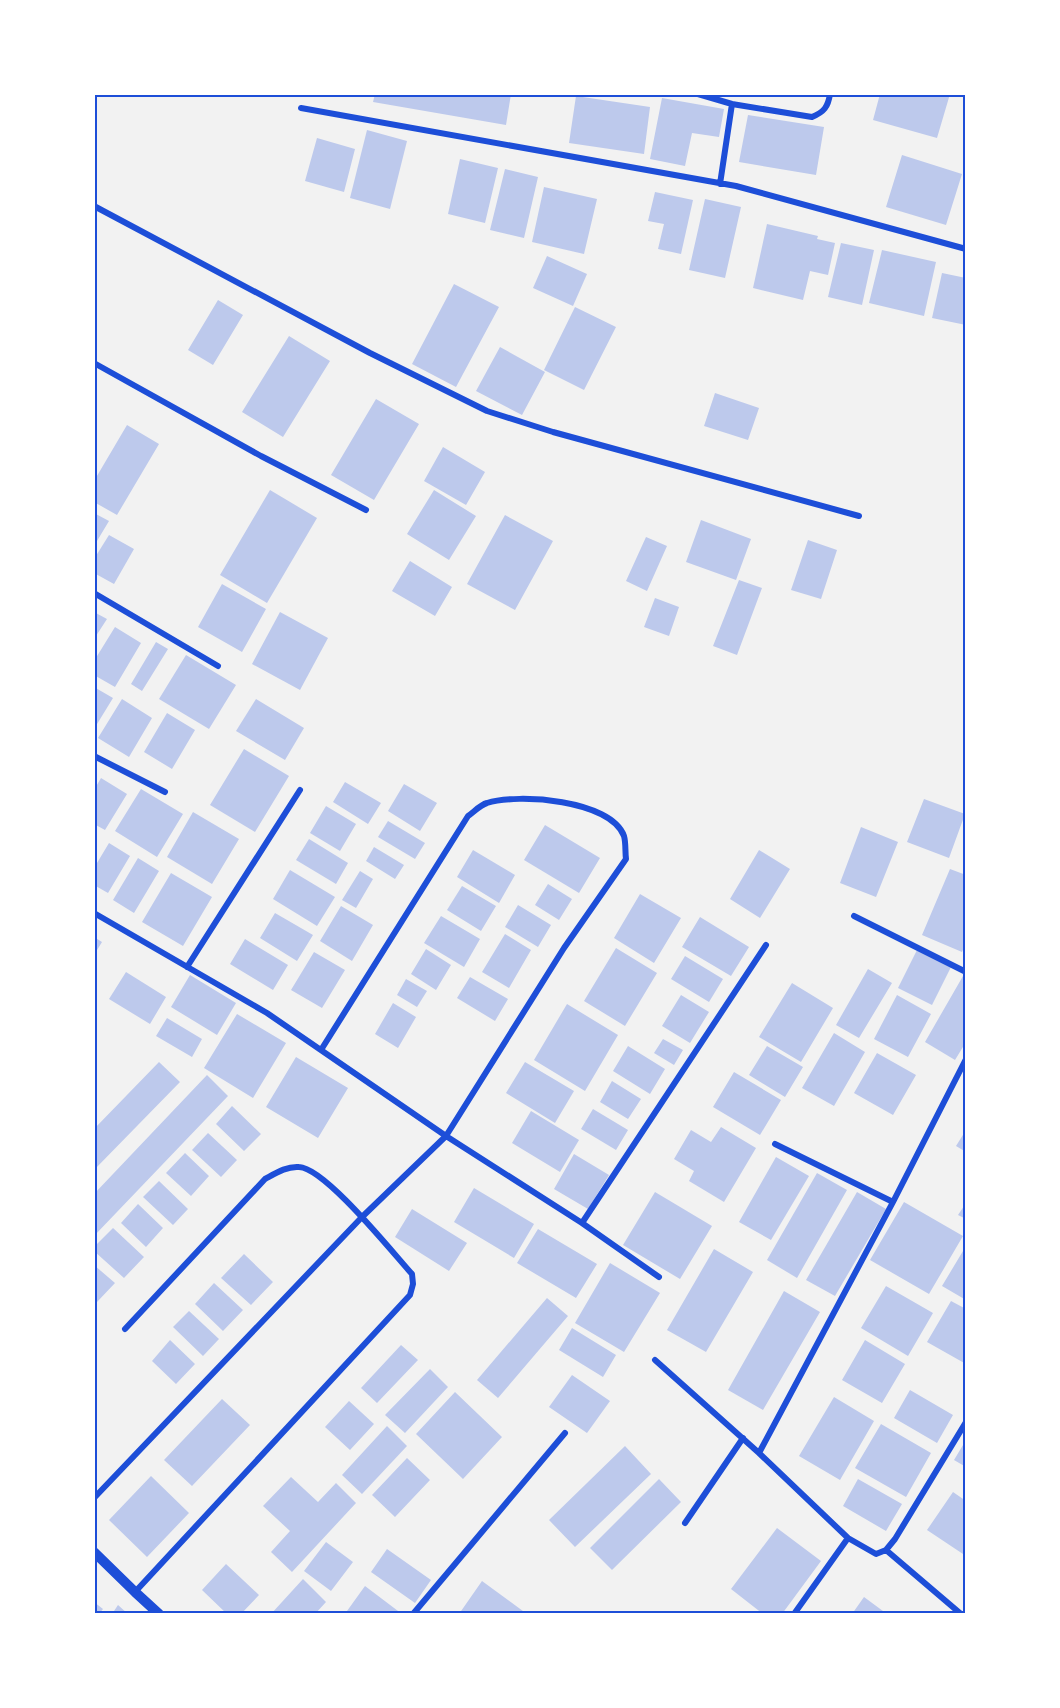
<svg xmlns="http://www.w3.org/2000/svg" width="1060" height="1708" font-family="'Source Sans 3',sans-serif">
  <style>
    .building { fill: #bdc9ec }
    .lines { fill: none; stroke-linecap: round; stroke-linejoin: round }
    .minor { stroke: #1d4ed8; stroke-width: 6 }
    .tertiary { stroke: #1d4ed8; stroke-width: 10 }
    .neatline { fill: none; stroke: #1d4ed8; stroke-width: 2 }
  </style>
  <rect width="100%" height="100%" fill="#f2f2f2"/>
  <!-- building -->
  <path class="building" d="M375,94H511L506,125L373,102Z
    M880,94H950L937,138L873,120Z
    M576,96L650,107L644,154L569,143Z
    M662,98L724,109L719,137L692,133L685,166L650,159Z
    M748,115L824,127L816,175L739,162Z
    M367,130L407,141L390,209L350,198Z
    M317,138L355,149L344,192L305,181Z
    M902,155L962,174L946,225L886,207Z
    M460,159L498,168L485,223L448,214Z
    M505,169L538,177L524,238L490,230Z
    M544,187L597,199L584,254L532,242Z
    M655,192L693,200L681,254L658,249L664,224L648,221Z
    M705,199L741,207L725,278L689,270Z
    M767,224L818,236L817,239L835,243L828,275L810,271L803,300L753,288Z
    M841,243L874,250L862,305L828,297Z
    M882,250L936,262L924,316L869,303Z
    M547,256L587,274L573,306L533,288Z
    M942,273L966,278V325L932,318Z
    M454,284L499,307L456,387L412,364Z
    M218,300L243,315L213,365L188,350Z
    M575,307L616,327L584,390L544,370Z
    M289,336L330,361L283,437L242,412Z
    M500,347L545,372L522,415L476,391Z
    M715,393L759,408L748,440L704,426Z
    M376,399L419,424L374,500L331,475Z
    M127,425L159,444L117,515L94,502V481Z
    M443,447L485,472L466,505L424,481Z
    M270,490L317,518L267,603L220,575Z
    M434,490L476,516L449,560L407,534Z
    M94,513L109,521L94,546Z
    M505,515L553,541L515,610L467,584Z
    M701,520L751,539L736,580L686,562Z
    M109,535L134,549L114,584L94,573V559Z
    M646,537L667,546L647,591L626,581Z
    M808,540L837,550L821,599L791,590Z
    M410,561L452,587L435,616L392,591Z
    M739,580L762,588L737,655L713,646Z
    M222,584L266,609L242,652L198,627Z
    M655,598L679,607L669,636L644,627Z
    M94,612L107,619L94,639Z
    M280,612L328,638L300,690L252,664Z
    M115,627L141,643L115,687L94,675V661Z
    M156,642L168,649L142,691L131,684Z
    M186,655L236,685L209,729L159,699Z
    M94,687L113,698L94,729Z
    M122,699L152,718L129,757L98,738Z
    M256,699L304,728L285,760L236,731Z
    M167,713L195,730L172,769L144,752Z
    M244,749L289,776L255,832L210,805Z
    M101,778L127,794L105,830L94,824V790Z
    M345,782L381,803L368,824L333,802Z
    M404,784L437,803L420,831L388,811Z
    M141,789L183,814L157,857L115,831Z
    M924,799L965,814L949,858L907,842Z
    M326,806L356,824L340,851L310,833Z
    M193,812L239,839L212,884L167,857Z
    M388,821L425,843L415,859L378,837Z
    M545,825L600,858L579,893L524,860Z
    M861,827L898,842L876,897L840,883Z
    M309,839L348,863L336,884L296,860Z
    M109,843L130,856L108,893L94,885V868Z
    M374,847L404,865L395,879L366,861Z
    M473,850L515,875L499,903L457,877Z
    M759,850L790,869L760,918L730,899Z
    M138,858L159,871L134,913L113,900Z
    M950,869L966,875V943L962,952L922,935Z
    M290,870L335,897L317,926L273,899Z
    M360,871L373,879L356,908L342,900Z
    M171,873L212,897L183,946L142,922Z
    M548,884L572,899L559,920L535,905Z
    M462,886L496,906L481,931L447,910Z
    M640,894L681,918L654,963L614,938Z
    M518,905L551,925L538,947L505,927Z
    M341,906L373,925L352,961L320,941Z
    M275,913L313,935L297,961L260,938Z
    M441,916L480,939L464,967L424,943Z
    M700,917L749,947L731,976L682,947Z
    M505,934L531,950L509,988L482,972Z
    M94,937L102,942L94,955Z
    M245,939L288,965L273,990L230,964Z
    M616,948L657,973L625,1026L584,1001Z
    M426,949L451,965L436,990L411,974Z
    M917,950L951,967L932,1005L898,988Z
    M314,952L345,970L322,1008L291,990Z
    M685,956L723,979L709,1002L671,979Z
    M868,969L892,983L859,1038L836,1025Z
    M126,972L166,997L150,1024L109,999Z
    M190,975L236,1003L217,1035L171,1007Z
    M963,976L966,978V1042L955,1060L925,1042Z
    M470,977L508,999L495,1021L457,998Z
    M406,979L427,991L417,1007L397,995Z
    M792,983L833,1008L801,1062L759,1037Z
    M681,995L709,1012L690,1043L662,1026Z
    M897,995L931,1014L908,1057L874,1039Z
    M393,1003L416,1017L398,1048L375,1034Z
    M567,1004L618,1035L585,1091L534,1060Z
    M237,1014L286,1043L253,1098L204,1068Z
    M167,1018L202,1039L192,1057L156,1036Z
    M834,1033L865,1052L834,1106L802,1088Z
    M663,1039L683,1050L674,1065L654,1053Z
    M628,1046L665,1069L650,1094L613,1071Z
    M767,1046L803,1067L785,1097L749,1075Z
    M877,1053L916,1075L893,1115L854,1093Z
    M296,1057L348,1088L318,1138L266,1107Z
    M159,1062L180,1082L94,1170V1129Z
    M525,1062L574,1091L555,1123L506,1093Z
    M734,1072L781,1100L760,1135L713,1107Z
    M207,1075L228,1096L94,1236V1194Z
    M612,1081L641,1099L628,1119L600,1102Z
    M232,1106L261,1134L244,1151L216,1124Z
    M593,1109L628,1130L616,1150L581,1129Z
    M531,1111L579,1140L560,1172L512,1143Z
    M721,1127L756,1148L724,1202L689,1181L694,1171L674,1159L691,1130L711,1142Z
    M966,1130V1152L956,1146Z
    M208,1133L237,1160L221,1177L192,1150Z
    M185,1153L209,1176L191,1196L166,1173Z
    M574,1154L609,1175L588,1209L554,1189Z
    M776,1157L809,1176L771,1240L739,1222Z
    M817,1173L847,1190L797,1278L767,1260Z
    M159,1181L188,1209L173,1225L143,1197Z
    M474,1188L534,1224L514,1258L454,1222Z
    M655,1192L712,1226L680,1279L623,1245Z
    M857,1192L886,1209L835,1296L806,1280Z
    M904,1202L963,1236L929,1294L870,1260Z
    M966,1203V1219L958,1215Z
    M138,1204L163,1228L146,1247L121,1223Z
    M412,1209L467,1243L449,1271L395,1237Z
    M113,1228L144,1257L124,1278L94,1251V1247Z
    M538,1229L597,1264L576,1298L517,1263Z
    M966,1246V1300L942,1286Z
    M714,1249L753,1272L706,1352L667,1330Z
    M244,1254L273,1282L251,1305L221,1278Z
    M610,1263L660,1293L624,1352L575,1323Z
    M94,1265L115,1283L97,1302L94,1300Z
    M214,1283L243,1310L223,1331L195,1304Z
    M886,1286L933,1313L908,1356L861,1328Z
    M784,1291L820,1312L763,1410L728,1390Z
    M547,1298L568,1316L498,1398L477,1380Z
    M951,1301L966,1309V1364L927,1342Z
    M189,1311L219,1339L203,1356L173,1327Z
    M572,1328L616,1355L603,1377L559,1350Z
    M170,1340L195,1364L176,1384L152,1361Z
    M865,1340L905,1364L882,1403L842,1380Z
    M401,1345L418,1360L377,1403L361,1388Z
    M430,1369L448,1387L405,1433L385,1415Z
    M572,1375L610,1401L587,1433L549,1407Z
    M910,1390L953,1415L937,1443L894,1418Z
    M455,1392L502,1437L463,1479L416,1434Z
    M834,1397L874,1421L840,1480L799,1456Z
    M222,1399L250,1425L192,1486L164,1460Z
    M349,1401L374,1424L350,1450L325,1427Z
    M881,1424L931,1453L906,1497L855,1468Z
    M387,1426L407,1446L362,1494L342,1475Z
    M966,1440V1467L954,1460Z
    M625,1446L651,1474L575,1547L549,1520Z
    M407,1458L430,1480L395,1517L372,1495Z
    M151,1476L189,1513L147,1557L109,1520Z
    M291,1477L318,1502L336,1483L356,1503L292,1572L271,1552L290,1531L263,1506Z
    M659,1479L681,1502L612,1570L590,1548Z
    M858,1479L902,1504L886,1531L843,1506Z
    M953,1492L966,1501V1556L927,1530Z
    M777,1528L821,1561L782,1614H763L731,1589Z
    M326,1542L353,1562L331,1591L304,1571Z
    M387,1549L431,1580L415,1603L371,1572Z
    M226,1564L259,1595L241,1614H227L202,1590Z
    M303,1579L326,1602L315,1614H271Z
    M482,1581L527,1614H459Z
    M365,1586L402,1614H350L347,1611Z
    M864,1597L887,1614H852Z
    M94,1602L103,1609L99,1614H94Z
    M118,1605L128,1614H112Z"/>
  <g class="lines">
    <!-- minor -->
    <path class="minor" d="M698,94L732,104L812,117C824,112 828,107 830,94
      M301,108L736,186L966,249
      M720,184L732,104
      M94,206L370,353L487,411L553,432L859,516
      M94,363L261,456L366,510
      M94,593L218,666
      M94,756L165,792
      M94,913L267,1013L446,1136L582,1223L659,1277
      M854,916L966,972
      M187,967L300,790
      M966,1059L893,1202L759,1453L848,1538L876,1554L886,1550L895,1539L966,1422
      M775,1144L893,1202
      M582,1223L766,945
      M125,1329L265,1179C276,1173 287,1166 299,1167C325,1168 392,1252 412,1274L413,1284L410,1295L135,1592
      M655,1360L759,1453
      M94,1498L362,1217L446,1136L564,948L626,859C625,852 626,843 624,836C611,800 518,793 487,803C480,805 474,812 468,816L321,1050
      M685,1523L743,1438
      M886,1550L961,1614
      M413,1614L565,1433
      M794,1614L848,1538"/>
    <!-- tertiary -->
    <path class="tertiary" d="M94,1552L135,1592L159,1614"/>
  </g>
  <!-- border -->
  <rect width="1060" height="1708" fill="none" stroke="#ffffff" stroke-width="192"/>
  <rect x="96" y="96" width="868" height="1516" class="neatline"/>
</svg>
